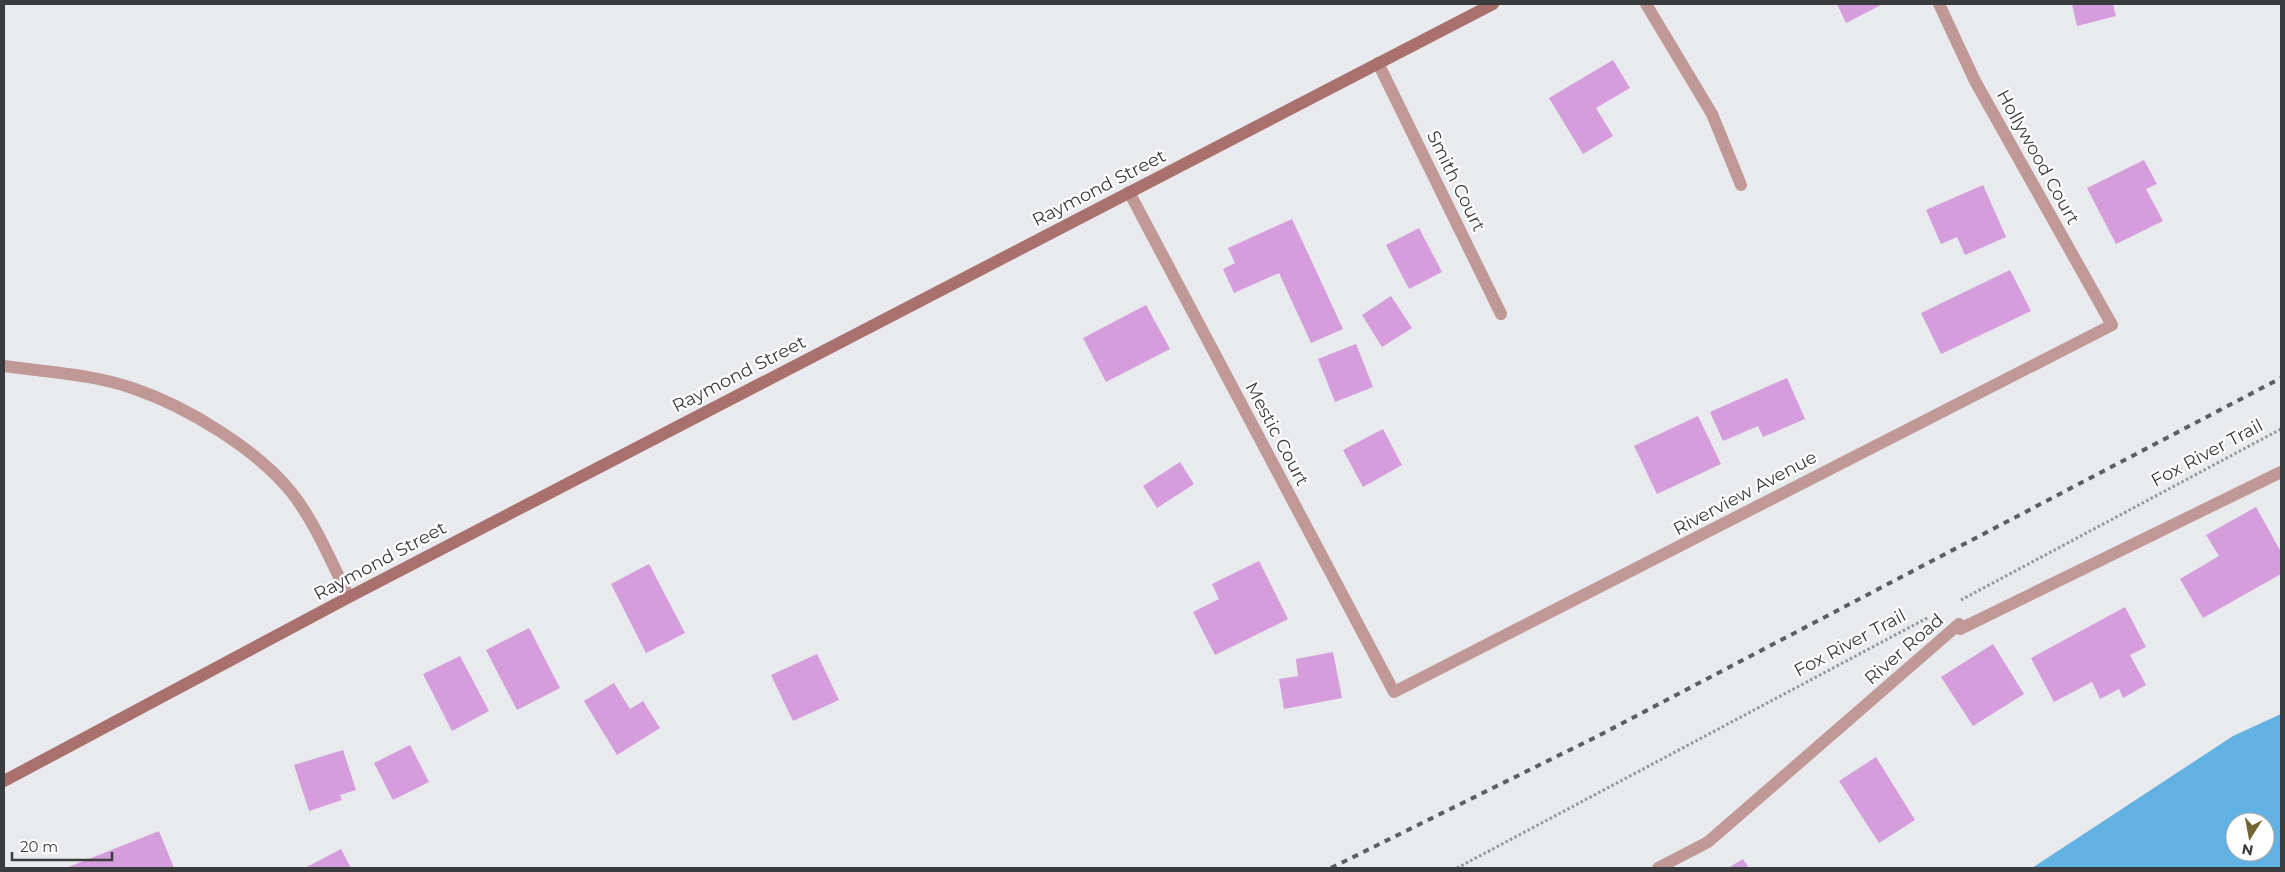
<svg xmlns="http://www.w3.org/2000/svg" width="2285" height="872" font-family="Montserrat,sans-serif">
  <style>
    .water { fill: #62b1e3; fill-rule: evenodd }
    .building { fill: #d59ddb }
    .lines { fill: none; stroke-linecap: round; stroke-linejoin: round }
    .path { stroke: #949698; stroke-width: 3; stroke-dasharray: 2.5 2.5; stroke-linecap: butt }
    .street { stroke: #c09896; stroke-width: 12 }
    .secondary { stroke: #a9706e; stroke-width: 12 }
    .rail { stroke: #5d5e60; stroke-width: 4; stroke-dasharray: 6 6; stroke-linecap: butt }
    .labels { text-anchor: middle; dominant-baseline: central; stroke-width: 4.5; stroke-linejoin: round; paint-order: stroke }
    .street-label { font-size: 18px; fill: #3a3b3c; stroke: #fff }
  </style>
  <rect width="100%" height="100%" fill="#e8eaed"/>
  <!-- water -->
  <path class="water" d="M2281,714V868H2032L2233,736ZM2235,822H2265V852H2235Z"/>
  <!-- building -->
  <path class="building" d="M1837,4H1883L1846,23Z
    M2072,4H2113L2116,16L2077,26Z
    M1613,60L1630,88L1596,108L1613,136L1583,154L1549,98Z
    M2144,160L2157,184L2146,189L2163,221L2116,244L2087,188Z
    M1983,185L2006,237L1965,255L1957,237L1941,244L1926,210Z
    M1292,219L1343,329L1311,343L1279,273L1234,293L1223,269L1235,263L1228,248Z
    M1419,228L1442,272L1409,289L1386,245Z
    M2010,270L2031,311L1941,354L1921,313Z
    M1391,296L1412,328L1382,347L1362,315Z
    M1146,305L1170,349L1106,382L1083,338Z
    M1356,344L1373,387L1335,402L1318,359Z
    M1787,378L1805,419L1763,437L1758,426L1723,441L1710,412Z
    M1698,416L1721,464L1657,494L1634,446Z
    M1383,429L1402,465L1363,487L1343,450Z
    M1180,462L1194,484L1157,508L1143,486Z
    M2256,507L2281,552V574L2203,618L2180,579L2219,556L2206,535Z
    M1259,561L1288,619L1215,655L1193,612L1219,599L1212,584Z
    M649,564L685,633L646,653L611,584Z
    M2125,607L2146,647L2130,655L2146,685L2123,698L2119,689L2100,699L2092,682L2054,702L2031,658Z
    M529,628L560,688L517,710L486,650Z
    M1993,644L2024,694L1973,726L1941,677Z
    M1333,652L1342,698L1284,709L1279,679L1298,676L1296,659Z
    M817,654L839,700L793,721L771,675Z
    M460,656L489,711L452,731L423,674Z
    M614,683L630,709L643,701L660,728L617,755L584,701Z
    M410,745L429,782L393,800L374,763Z
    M343,750L356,790L340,795L342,800L309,811L294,765Z
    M1876,757L1915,820L1879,843L1839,781Z
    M159,831L174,868H66Z
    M341,849L351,868H305Z
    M1743,859L1749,868H1728Z"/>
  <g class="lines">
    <!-- path -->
    <path class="path" d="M1961,600L2281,429
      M1457,868L1929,617"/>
    <!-- street -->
    <path class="street" d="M1646,4L1712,114L1741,185
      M1378,63L1501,314
      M1129,192L1394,692L2112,325L1975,81L1939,4
      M4,366C47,372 93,374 135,389C187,407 257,449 292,493C316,524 331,562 349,597
      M1658,868L1708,842L1959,624L1960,629L2281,472"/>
    <!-- secondary -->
    <path class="secondary" d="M4,781L349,597L1493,4"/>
    <!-- rail -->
    <path class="rail" d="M1331,868L1596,737L2281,378"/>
  </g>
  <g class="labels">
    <!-- street labels -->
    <g class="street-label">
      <text transform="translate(2038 157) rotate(61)">Hollywood Court</text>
      <text transform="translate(1456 181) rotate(64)">Smith Court</text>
      <text transform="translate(1099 188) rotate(-27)">Raymond Street</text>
      <text transform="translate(739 374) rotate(-27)">Raymond Street</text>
      <text transform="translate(1277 434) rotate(62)">Mestic Court</text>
      <text transform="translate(2207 453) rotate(-28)">Fox River Trail</text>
      <text transform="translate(1745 493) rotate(-28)">Riverview Avenue</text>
      <text transform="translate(380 561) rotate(-28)">Raymond Street</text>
      <text transform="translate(1850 643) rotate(-28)">Fox River Trail</text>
      <text transform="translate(1904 649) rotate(-41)">River Road</text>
    </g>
  </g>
  <!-- border -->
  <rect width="2285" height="872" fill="none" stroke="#3a3b3c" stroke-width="10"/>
  <!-- north arrow -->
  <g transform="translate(2250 837) rotate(191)"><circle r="24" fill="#ffffff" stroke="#b0b1b1"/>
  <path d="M0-4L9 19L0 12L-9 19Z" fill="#746432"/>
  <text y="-8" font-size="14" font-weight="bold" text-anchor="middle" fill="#3a3b3c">N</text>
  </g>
  <!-- scale -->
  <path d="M12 852v8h100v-8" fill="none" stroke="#3a3b3c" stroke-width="2.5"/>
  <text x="20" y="852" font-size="15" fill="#3a3b3c" stroke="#ffffff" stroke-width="4" paint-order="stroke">20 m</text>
</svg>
